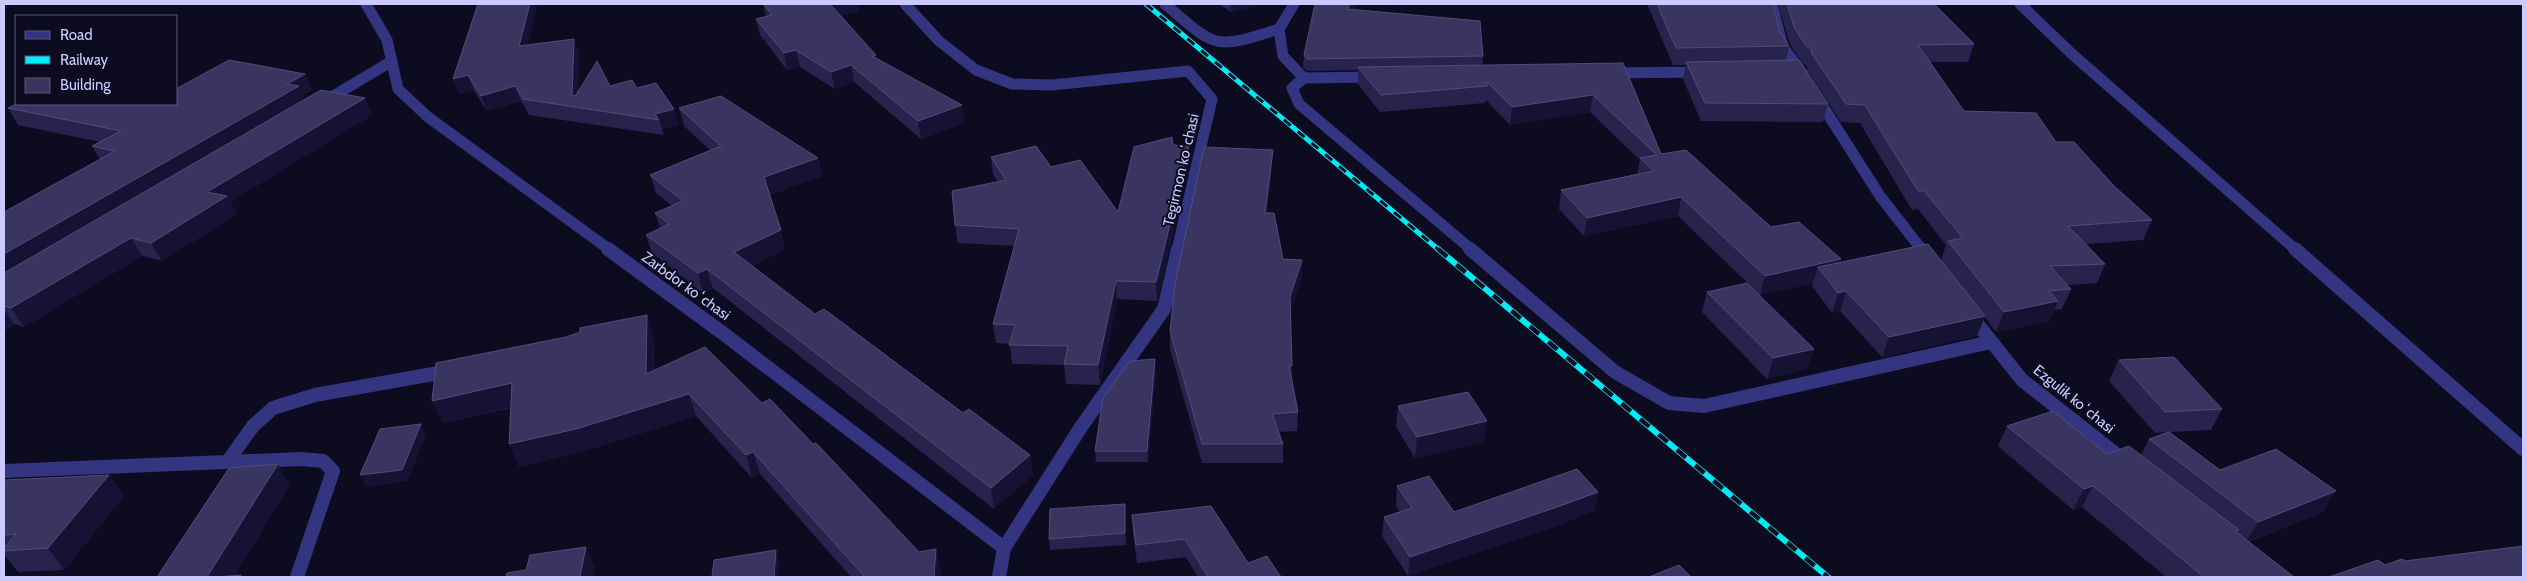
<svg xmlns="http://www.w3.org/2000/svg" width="2527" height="581" font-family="Cabin,sans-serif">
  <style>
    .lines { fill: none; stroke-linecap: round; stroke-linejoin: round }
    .minor-far1 { stroke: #333580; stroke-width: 11 }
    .minor { stroke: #333580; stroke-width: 14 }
    .rail-far1-casing { stroke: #00ebf4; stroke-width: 5 }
    .rail-casing { stroke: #00ebf4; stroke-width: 6 }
    .rail-far1 { stroke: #0d0b1f; stroke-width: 3; stroke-dasharray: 9; stroke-linecap: butt }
    .rail { stroke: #0d0b1f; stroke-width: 4.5; stroke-dasharray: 12; stroke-linecap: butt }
    .wall { fill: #28234d }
    .shaded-wall { fill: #161233 }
    .building { fill: #3a3460; stroke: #504c79 }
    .labels { text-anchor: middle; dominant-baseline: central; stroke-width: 4; stroke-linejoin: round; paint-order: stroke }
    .street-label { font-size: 15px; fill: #cbc9ff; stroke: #0d0b1f }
  </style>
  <rect width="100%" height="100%" fill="#0d0b1f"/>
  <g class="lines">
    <!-- minor-far1 -->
    <path class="minor-far1" d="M366,4L387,40L398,89L428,117L610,250
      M905,4L939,41L976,70L1012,84L1052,85L1188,71L1212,99L1177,250
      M1165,4C1216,48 1213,50 1279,29L1294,4
      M1772,4L1783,47L1803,74
      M2020,4L2072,54L2296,250
      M1279,29L1283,56L1304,78L1292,88L1299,104L1472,250
      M1609,73L1702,72
      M1304,78L1374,77
      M1817,97L1880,196L1922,250
      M325,101L392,61"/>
    <!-- minor -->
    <path class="minor" d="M608,249L724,334L1004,548L999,577
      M1470,249L1615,372L1669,403L1704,406L1991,342
      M1921,249L1929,260
      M2295,249L2523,449
      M1971,316L2022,380L2126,462
      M228,461L253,426L273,408L315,395L450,371
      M4,471L302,459L323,461L333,471L297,577
      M1004,548L1081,427L1164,309L1178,249"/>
    <defs>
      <path id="rail-far1" d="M1146,4L1439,250"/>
      <path id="rail" d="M1438,249L1828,577"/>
    </defs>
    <!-- rail-far1 casing -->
    <use href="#rail-far1" class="rail-far1-casing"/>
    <!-- rail casing -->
    <use href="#rail" class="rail-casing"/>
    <!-- rail-far1 -->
    <use href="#rail-far1" class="rail-far1"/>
    <!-- rail -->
    <use href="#rail" class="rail"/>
  </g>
  <!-- wall -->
  <path class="wall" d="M763,4L859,11L841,15L877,59L962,105L964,123L921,139L854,82L835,89L800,67L787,70L760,35L756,19L766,16Z
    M1219,4H1261L1231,12Z
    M1647,4H1773L1780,32L1789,46L1786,60L1828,104L1823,122L1701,121L1683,79L1686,65H1673Z
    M1778,4H1934L1974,44L1968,62H1930L1964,111L2056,142L2114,186L2152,220L2143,240L2086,244L2105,264L2097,283L2067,285L2071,289L2062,309L2054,310L2050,321L1996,332L1985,317L1977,336L1882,357L1840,311L1832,313L1812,286L1813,283L1760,295L1678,216L1584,236L1559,209L1561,190L1637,174L1640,160L1590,112L1510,125L1486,100L1485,103L1380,112L1358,84V70L1307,71L1303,67L1304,55L1353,10L1483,56L1482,66L1623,63L1661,154L1771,227L1841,259L1840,262L1941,260L1946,245L1918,209L1912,210L1860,123L1841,122L1808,72L1807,66L1802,63L1790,44Z
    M574,39L579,54L578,92L610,86L637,88L679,124L662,129L664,135L529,115L521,101L487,111L474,91L459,94L453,79L528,45Z
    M305,74L312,90L303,95L305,99L365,98L372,115L230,202L237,214L162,261L142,256L24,327L14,324L4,331V212L100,159L92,146L100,142L18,125L8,108L147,105Z
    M679,108L818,158L822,176L770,195L785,249L751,266L815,314L963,413L1030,455L1033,475L994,509L713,288L703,293L652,253L646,235L660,228L655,213L672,206L656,193L650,175L710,150L684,126Z
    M1173,145L1189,146L1190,163L1157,301L1117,299L1100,385L1066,384L1064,365L1012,364L1010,344L996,343L993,324L1014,246L958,243L955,225L998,182L993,174L991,157L1051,167L1118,212Z
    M1272,166L1267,213L1283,259L1302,260V278L1290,313L1292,378L1298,412L1297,431L1279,432L1283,444V463H1202L1170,349V331Z
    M1707,292L1814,349L1807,369L1767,379L1702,312Z
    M654,337V370L762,403L813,444L919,552L941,571V577H851L760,474L752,478L696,416L584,451L519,467L511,408L443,423L432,401Z
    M2119,360L2222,409L2211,430L2170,432L2220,470L2323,512L2249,542L2294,577H2166L2082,507L2073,510L1998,446L2007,426L2107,454L2141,455L2149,439L2167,432L2155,433L2109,381Z
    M1156,370L1148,462H1096L1095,451Z
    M1398,406L1484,442L1415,458L1396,427Z
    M109,475L124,496L64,570L18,572L6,557H4V480Z
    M1397,486L1454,512L1598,492L1594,511L1556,526L1408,576L1382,536L1384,517L1400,512L1396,505Z
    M1125,504L1126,545L1050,550L1049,539Z
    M1132,515L1248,563L1281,577H1198L1186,557L1137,563L1133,533Z"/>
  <!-- shaded-wall -->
  <path class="shaded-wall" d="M530,4H538L524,61L519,46Z
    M829,4H857L859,11L831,18Z
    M1231,4H1261L1231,12Z
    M1351,4H1357L1347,20V9Z
    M574,39L579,54L577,107L572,96Z
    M796,50L800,67L787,70L784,53Z
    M851,65L854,82L835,89L831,72Z
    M305,74L312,90L303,95L307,103L4,280V254Z
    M468,75L474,91L459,94L453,79Z
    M515,86L521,101L487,111L481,96Z
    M1593,95L1590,112L1510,125L1512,107Z
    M365,98L372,115L230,202L237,214L162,261L151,243L207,192Z
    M962,105L964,123L921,139L918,121Z
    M674,109L679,124L662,129L659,120L655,114Z
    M1189,146L1190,163L1157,301L1156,282Z
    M1273,150L1272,166L1265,230V213Z
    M818,158L822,176L769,196L764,177Z
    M1681,197L1678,216L1584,236L1587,218Z
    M781,230L785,249L739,272L734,252Z
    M131,238L142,256L24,327L11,308Z
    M1841,259L1835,278L1818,267L1813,283L1760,295L1765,276Z
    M1302,260V278L1289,315L1290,297Z
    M707,269L713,288L703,293L698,273Z
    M1116,281L1117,299L1100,385L1098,365Z
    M1846,291L1840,311L1832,313L1838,293Z
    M2058,301L2050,321L1996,332L2004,312Z
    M4,309L14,324L4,331Z
    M647,315L654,337L653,396L646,374Z
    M1985,316L1977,336L1882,357L1889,337Z
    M1814,349L1807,369L1767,379L1773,358Z
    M1155,359L1156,370L1148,462L1147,451Z
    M512,383L521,405L443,423L432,401Z
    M689,394L696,416L584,451L519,467L509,444Z
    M1487,421L1484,442L1415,458L1417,437Z
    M421,424L426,435L408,481L366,487L360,475Z
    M753,452L760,474L752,478L746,455Z
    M1030,455L1033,475L994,509L991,488Z
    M278,464L290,485L234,577H207Z
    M109,475L124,496L64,570L48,548Z
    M2093,486L2082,507L2073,510L2084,489Z
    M2336,491L2323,512L2245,543L2258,522Z
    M1598,492L1594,511L1556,526L1408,576L1410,557Z
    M1125,504L1126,516V545L1125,533Z
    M586,547L595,568L593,577H580Z
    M936,549L941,571V577H934Z
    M776,550L779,562L778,577H774Z"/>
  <!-- building -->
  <path class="building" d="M478,4H530L519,46L574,39L572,96L576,95L597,61L610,86L632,80L637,88L656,83L674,109L655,114L659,120L523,99L515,86L481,96L468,75L453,79Z
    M764,4H830L876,55L872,56L962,105L918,121L851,65L831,72L796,50L784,53L756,19L772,15Z
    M1315,4H1351L1347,9L1480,21L1483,56L1307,59L1304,55Z
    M1657,4H1773L1780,32L1789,46L1676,48Z
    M1787,4H1934L1974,44L1918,45L1964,111L2036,113L2056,142H2074L2114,186L2152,220L2068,226L2105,264L2050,266L2071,289L2049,291L2058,301L2004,312L1948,241L1963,238L1924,191H1918L1865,105L1846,104L1812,54L1811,49L1806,46L1794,27Z
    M229,60L305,74L287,84L299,86L4,254V212L115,151L92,146L121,131L8,108L16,104H143L147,105L148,104H176V89Z
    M1799,60L1828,104L1705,103L1686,62Z
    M1623,63L1661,154L1686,150L1771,227L1799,222L1841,259L1765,276L1681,197L1587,218L1561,190L1654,171L1640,158L1657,155L1593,95L1512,107L1487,82V86L1381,95L1358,67Z
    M321,90L365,98L207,192L227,196L151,243L131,238L11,308L4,306V273Z
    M721,96L818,158L764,177L781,230L734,252L815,314L824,309L963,413L969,409L1030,455L991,488L707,269L698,273L646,235L669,224L655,213L683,201L650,175L721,146L679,108Z
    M1172,137L1173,145L1189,146L1156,282L1116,281L1098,365L1064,364L1068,346L1009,345L1015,325L993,324L1019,229L955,225L952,191L1006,180L991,157L1036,146L1051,167L1080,160L1118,212L1134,147Z
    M1204,147L1273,150L1265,213H1274L1283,259L1302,260L1290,297L1292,366H1289L1298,412L1272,414L1283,444H1202L1170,331L1175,284Z
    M1928,244L1985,316L1889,337L1846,291L1838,293L1818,267Z
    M1747,283L1814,349L1773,358L1707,292Z
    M647,315L646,374L705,347L762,403L770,399L813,444L816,443L919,552L936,549L934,577H865L753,452L746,455L689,394L576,429L509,444L512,383L432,401L436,363L566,337L580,332V328Z
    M2174,357L2222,409L2165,412L2119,360Z
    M1155,359L1147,451H1095L1103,398L1130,361Z
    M1468,392L1487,421L1417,437L1398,406Z
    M2053,411L2107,454L2129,446L2239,530L2235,531L2294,577H2204L2093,486L2084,489L2007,426Z
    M421,424L402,470L360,475L380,429Z
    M2169,432L2220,470L2276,449L2336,491L2258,522L2149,439Z
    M278,464L207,577H157L229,468Z
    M1577,469L1598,492L1560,506L1410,557L1384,517L1412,508L1397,486L1429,476L1454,512Z
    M109,475L48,548L4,551V548L16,534L4,535V480Z
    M1125,504V533L1049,539L1050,509Z
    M1211,506L1248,563L1267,556L1281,577H1208L1185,539L1136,545L1132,515Z
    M2523,546V577H2329L2378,560L2385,565L2402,559L2405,561Z
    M586,547L580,577H506L507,573L526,570L530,555Z
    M776,550L774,577H712L714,560Z
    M1679,565L1691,577H1649Z
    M241,575L240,577H217Z"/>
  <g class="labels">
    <!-- street labels -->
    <g class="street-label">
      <text transform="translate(1181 170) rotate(-77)">Tegirmon koʻchasi</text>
      <text transform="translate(686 286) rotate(36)">Zarbdor koʻchasi</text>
      <text transform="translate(2074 399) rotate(39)">Ezgulik koʻchasi</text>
    </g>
  </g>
  <!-- border -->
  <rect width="2527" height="581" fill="none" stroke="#cbc9ff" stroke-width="10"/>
  <!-- legend -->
  <rect x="15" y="15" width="162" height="90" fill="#0d0b1f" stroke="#595779"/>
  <rect x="25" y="31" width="25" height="8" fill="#333580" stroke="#595779"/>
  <text x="60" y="40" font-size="15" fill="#cbc9ff">Road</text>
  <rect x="25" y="56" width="25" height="8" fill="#00ebf4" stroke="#595779"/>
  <text x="60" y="65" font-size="15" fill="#cbc9ff">Railway</text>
  <rect x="25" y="78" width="25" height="15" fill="#3a3460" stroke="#595779"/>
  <text x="60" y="90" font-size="15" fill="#cbc9ff">Building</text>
</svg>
